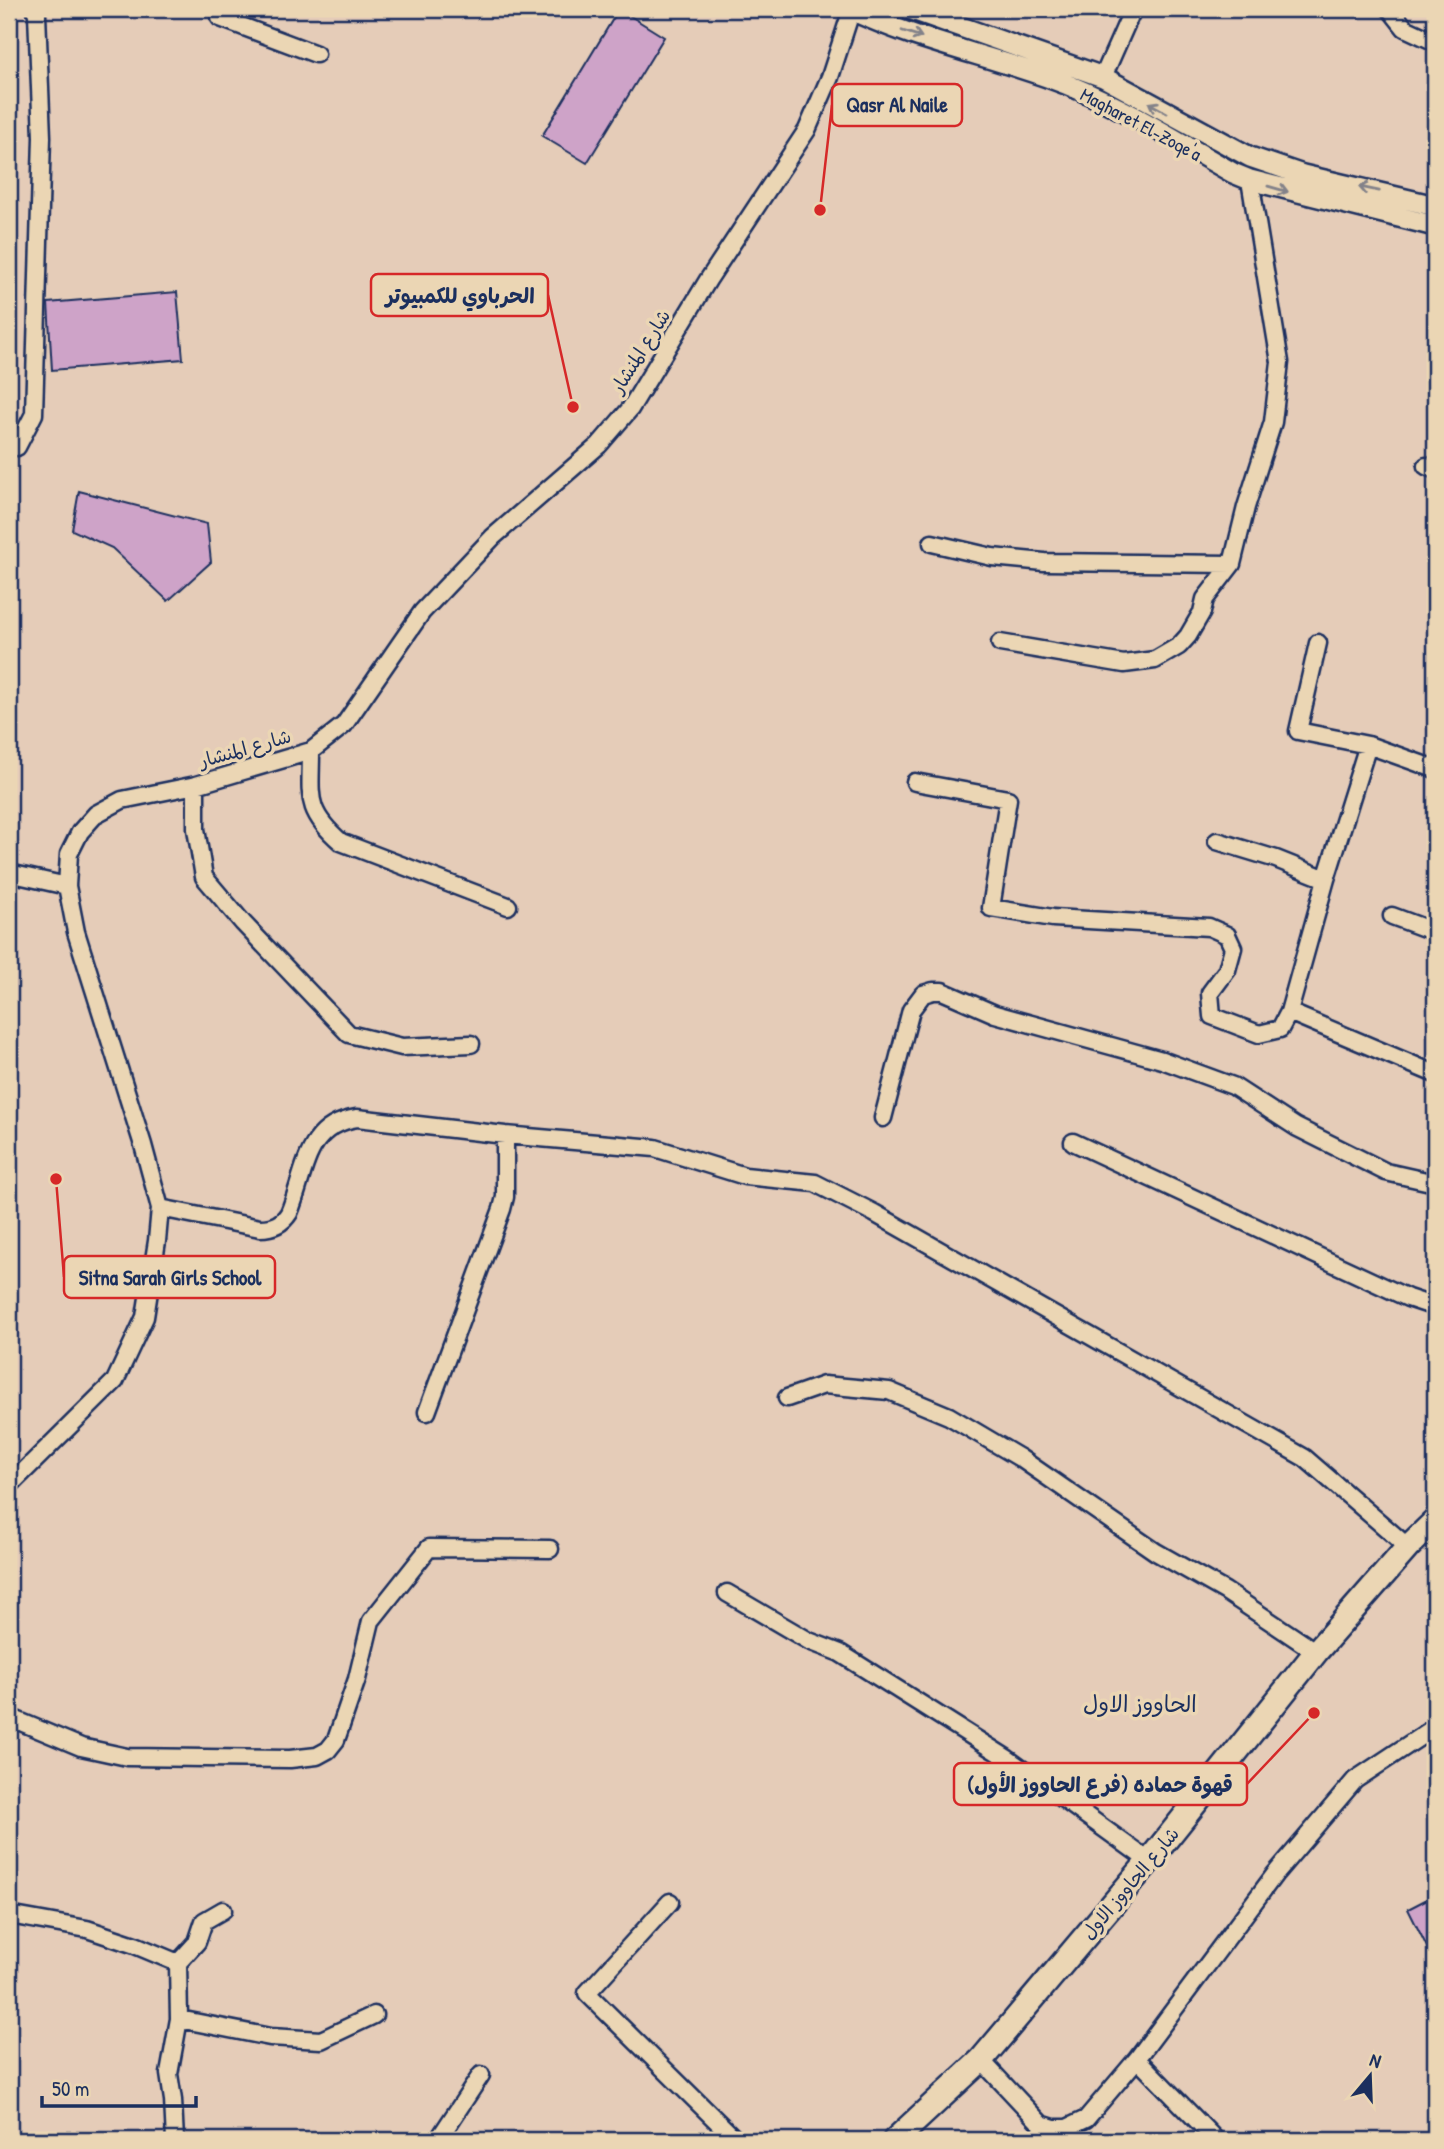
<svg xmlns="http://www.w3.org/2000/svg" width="1444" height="2149" font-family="'Patrick Hand','Playpen Sans Arabic',sans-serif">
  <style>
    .building { fill: #cea3c8; stroke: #1b2f5e; stroke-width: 2 }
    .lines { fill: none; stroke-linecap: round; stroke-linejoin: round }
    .minor-casing { stroke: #1b2f5e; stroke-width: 21 }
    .tertiary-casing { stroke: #1b2f5e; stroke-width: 24 }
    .secondary-casing { stroke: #1b2f5e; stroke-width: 28 }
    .minor { stroke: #ebd6b4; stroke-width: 16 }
    .tertiary { stroke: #ebd6b4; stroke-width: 19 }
    .secondary { stroke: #ebd6b4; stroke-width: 23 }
    .oneway { stroke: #838289 }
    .labels { text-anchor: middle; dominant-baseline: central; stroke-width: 7; stroke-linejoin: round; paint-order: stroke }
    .street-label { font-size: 19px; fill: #1b2f5e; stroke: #ebd6b4 }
    .quarter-label { font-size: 23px; fill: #1b2f5e; stroke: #ebd6b4 }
    .leader { fill: none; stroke: #d62828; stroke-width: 2.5 }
    .callout-dot { fill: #d62828; stroke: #ebd6b4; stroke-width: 2.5 }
    .callout { fill: #ebd6b4; stroke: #d62828; stroke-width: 2.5 }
    .callout-label { font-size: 21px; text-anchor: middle; font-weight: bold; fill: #1b2f5e }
  </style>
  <rect width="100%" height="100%" fill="#e5ccb8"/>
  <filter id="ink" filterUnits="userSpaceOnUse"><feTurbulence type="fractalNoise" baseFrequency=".0143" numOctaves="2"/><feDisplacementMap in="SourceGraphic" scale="14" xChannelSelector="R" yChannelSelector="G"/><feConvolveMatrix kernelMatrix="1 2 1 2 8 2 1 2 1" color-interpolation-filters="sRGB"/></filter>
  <g filter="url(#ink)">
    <!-- building -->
    <path class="building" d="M619,9L664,37L587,163L542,136Z
      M177,292L183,359L52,370L48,303Z
      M79,491L207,524L211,562L168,601L112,548L72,530Z
      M1435,1895V1963L1408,1909Z"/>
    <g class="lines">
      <defs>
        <path id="minor" d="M222,9L220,18L316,54
          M1390,9L1405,28L1435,42
          M1103,77L1133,9
          M17,447L34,414L42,137L37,14L35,9
          M1426,466L1435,470
          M932,543L992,557L1044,562L1232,564
          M1000,643L1124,664L1155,660L1179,646L1188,636L1202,612L1205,599L1232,564L1246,507L1273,422L1280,362L1250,180
          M1318,643L1298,731L1368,745L1435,769
          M311,751C311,796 304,810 341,842L508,906
          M915,782L1008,799L991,908L1053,918L1209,927L1227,935L1233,948L1227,970L1210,993L1212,1016L1259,1034L1280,1029L1289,1012L1326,879L1368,745
          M196,785V829L204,877L243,923L349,1034L402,1047L471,1044
          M1217,841L1276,859L1326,879
          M9,873L67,886
          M1392,916L1435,932
          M1289,1012L1435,1074
          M883,1118L911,1010L923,994L933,991H942L995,1014L1162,1060L1233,1086L1296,1127L1386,1172L1435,1183
          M1073,1142L1408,1298L1435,1307
          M160,1208L260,1228C273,1228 282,1224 289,1213C306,1173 304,1126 357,1118L505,1135L655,1148L745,1176L815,1183L874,1213L1305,1458L1408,1547
          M787,1398L824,1385L889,1391L949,1416L1020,1458L1156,1552L1225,1591L1316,1652
          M427,1412L502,1209L505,1197V1135
          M9,1486L115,1381L145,1317L157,1241L160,1208L143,1145L76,932L67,886L69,854L80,832L96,814L122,800L196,785L311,751L344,725L422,612L493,537L599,445L630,409L708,280L807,130L830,77L852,9
          M727,1593L809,1641L840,1653L1008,1759L1149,1861
          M9,1717L81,1747L127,1757L290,1759L317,1756L328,1750L336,1740L357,1679L371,1621L429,1548L550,1549
          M670,1902L587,1993L736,2140
          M9,1915L87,1929L135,1945L178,1963L179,2019L169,2074L173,2100L175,2140
          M178,1963L197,1942L204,1921L223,1910
          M179,2019L270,2037L321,2040L374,2015
          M1137,2059L1216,2140
          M981,2060L1041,2124L1054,2128H1067L1086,2119L1137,2059L1275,1874L1355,1780L1435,1727
          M438,2140L481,2075"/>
        <path id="tertiary" d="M849,9C912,39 982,54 1047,77C1113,100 1173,139 1233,173L1250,180L1435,226
          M910,9L1103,77L1250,157L1303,175L1435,206"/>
        <path id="secondary" d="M895,2140L981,2060L1149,1861L1316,1652L1408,1547L1435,1521"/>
      </defs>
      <!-- minor casing -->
      <use href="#minor" class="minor-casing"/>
      <!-- tertiary casing -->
      <use href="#tertiary" class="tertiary-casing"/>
      <!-- secondary casing -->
      <use href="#secondary" class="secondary-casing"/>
      <!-- minor -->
      <use href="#minor" class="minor"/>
      <!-- tertiary -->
      <use href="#tertiary" class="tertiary"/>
      <!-- secondary -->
      <use href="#secondary" class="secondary"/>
    </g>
    <!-- one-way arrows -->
    <defs><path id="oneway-shaft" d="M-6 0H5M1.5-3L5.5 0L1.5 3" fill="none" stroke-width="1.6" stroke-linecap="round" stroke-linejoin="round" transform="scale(1.75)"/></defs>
    <g class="oneway">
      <use href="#oneway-shaft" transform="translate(912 34) rotate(18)"/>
      <use href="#oneway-shaft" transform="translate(1158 108) rotate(-151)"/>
      <use href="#oneway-shaft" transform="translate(1278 189) rotate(16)"/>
      <use href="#oneway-shaft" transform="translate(1369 189) rotate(-168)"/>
    </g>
  </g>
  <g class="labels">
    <!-- street labels -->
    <g class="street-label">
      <text transform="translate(1141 124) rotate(28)">Magharet El-Zoqe'a</text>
      <text transform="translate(640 351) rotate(-58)">شارع المنشار</text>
      <text transform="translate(245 748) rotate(-16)">شارع المنشار</text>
      <text transform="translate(1130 1883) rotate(-50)">شارع الحاووز الاول</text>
    </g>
    <!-- quarter labels -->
    <g class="quarter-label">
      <text x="1140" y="1703">الحاووز الاول</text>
    </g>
  </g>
  <!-- callouts -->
  <path class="leader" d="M820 210L832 105M573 407L548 295M56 1179L64 1277M1314 1713L1247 1784"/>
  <g class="callout-dot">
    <circle cx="820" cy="210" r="7"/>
    <circle cx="573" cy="407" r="7"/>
    <circle cx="56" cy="1179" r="7"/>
    <circle cx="1314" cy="1713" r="7"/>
  </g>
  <g class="callout">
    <rect x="832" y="84" width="130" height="42" rx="7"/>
    <rect x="371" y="274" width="177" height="42" rx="7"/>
    <rect x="64" y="1256" width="211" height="42" rx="7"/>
    <rect x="954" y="1763" width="293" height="42" rx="7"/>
  </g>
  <g class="callout-label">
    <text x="897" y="112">Qasr Al Naile</text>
    <text x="460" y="303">الحرباوي للكمبيوتر</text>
    <text x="170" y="1285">Sitna Sarah Girls School</text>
    <text x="1100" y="1792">قهوة حماده (فرع الحاووز الأول)</text>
  </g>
  <!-- margin -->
  <rect width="1444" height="2149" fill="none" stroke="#ebd6b4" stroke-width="35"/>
  <rect x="18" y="18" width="1409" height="2114" fill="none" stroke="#1b2f5e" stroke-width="2.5" filter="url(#ink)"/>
  <!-- north arrow -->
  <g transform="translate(1370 2076) rotate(19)" stroke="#ebd6b4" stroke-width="5" paint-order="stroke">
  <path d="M0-5L12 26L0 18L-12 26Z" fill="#1b2f5e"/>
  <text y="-10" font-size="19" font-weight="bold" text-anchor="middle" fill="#1b2f5e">N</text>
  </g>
  <!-- scale -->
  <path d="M42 2096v10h154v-10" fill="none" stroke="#1b2f5e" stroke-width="3.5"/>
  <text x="52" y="2096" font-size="21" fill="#1b2f5e" stroke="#ebd6b4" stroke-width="5" paint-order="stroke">50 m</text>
</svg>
